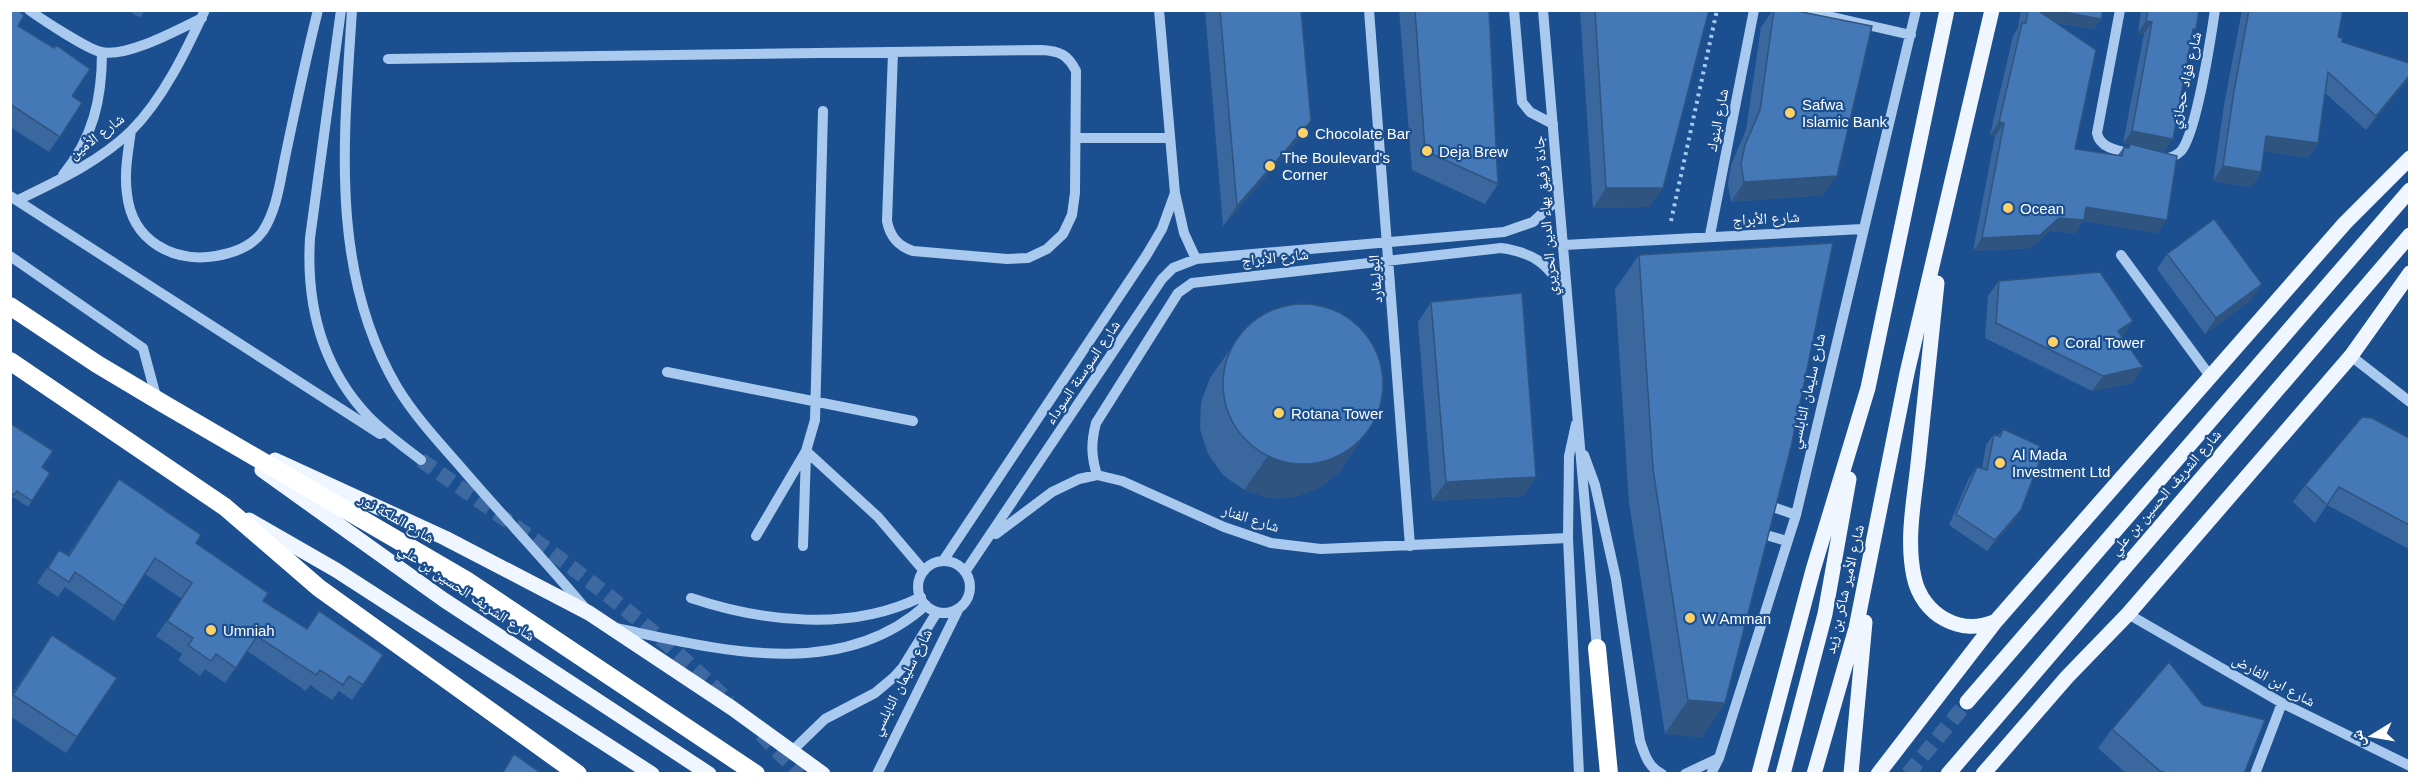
<svg xmlns="http://www.w3.org/2000/svg" width="2420" height="784" font-family="Arial,'Noto Naskh Arabic',sans-serif">
  <style>
    .lines { fill: none; stroke-linecap: round; stroke-linejoin: round }
    .major-tunnel { stroke: #3d69a0; stroke-width: 15; stroke-dasharray: 15 8; stroke-linecap: butt }
    .path { stroke: #a9c9ee; stroke-width: 4; stroke-dasharray: 3 4.5; stroke-linecap: butt }
    .minor { stroke: #a9c9ee; stroke-width: 10 }
    .major { stroke: #f0f6ff; stroke-width: 15 }
    .highway { stroke: #fff; stroke-width: 18 }
    .wall { fill: #3a679d }
    .shaded-wall { fill: #305480 }
    .building { fill: #4478b7; stroke: #305480; stroke-width: 1.5 }
    .poi-dot { fill: #ffd166; stroke: #1b4f8f; stroke-width: 2 }
    .labels { text-anchor: middle; dominant-baseline: central; stroke-width: 4.5; stroke-linejoin: round; paint-order: stroke }
    .street-label { font-size: 15px; fill: #fff; stroke: #1b4f8f }
    .poi-label { font-size: 15px; fill: #fff; stroke: #1b4f8f; text-anchor: start }
  </style>
  <rect width="100%" height="100%" fill="#1b4f8f"/>
  <g class="lines">
    <!-- major-tunnel -->
    <path class="major-tunnel" d="M421,460C528,535 637,609 729,702
      M761,734L800,774
      M1908,774L1967,702"/>
    <!-- path -->
    <path class="path" d="M1671,221L1717,10"/>
    <!-- minor -->
    <path class="minor" d="M29,10C43,20 87,49 101,52C127,58 179,29 202,18
      M341,10L310,238C306,305 321,366 368,416C383,432 403,446 421,460
      M352,10C344,138 329,271 397,387C414,415 437,440 459,465C500,513 544,559 585,608
      M1159,10L1175,193L1184,233L1196,259
      M1369,10L1410,546
      M1514,10L1522,102L1530,112L1553,124
      M1543,10L1597,648
      M1802,10L1911,35
      M2120,10L2097,133C2100,149 2120,151 2134,154
      M388,59L1042,50C1060,51 1068,55 1076,71L1075,193L1072,215L1063,234L1047,249L1028,258L1007,259L913,251C898,246 890,237 887,221L893,52
      M131,131C128,152 124,173 127,194C132,241 173,263 216,256C234,253 252,247 263,231C278,207 280,180 286,153C296,105 306,58 318,10
      M1076,138H1170
      M2164,159C2170,158 2176,156 2181,151C2196,134 2211,37 2215,10
      M63,175C93,138 102,99 102,52
      M10,196L380,434
      M18,200C57,181 99,162 131,131C163,99 186,51 205,10
      M1710,235L1754,10
      M1564,245L1862,229
      M2121,255L2210,376
      M10,256L143,348L157,400
      M2351,356L2410,402
      M667,372L913,421
      M1576,424L1569,456L1568,538L1579,774
      M806,451L878,517L924,571
      M1584,455L1595,485L1616,579L1640,741C1645,755 1648,767 1662,774
      M1097,475C1091,456 1091,442 1096,423L1178,293L1192,283L1501,248C1537,253 1547,265 1567,293
      M1773,507L1796,515
      M996,534L1052,492L1079,479L1097,475L1122,481L1224,527L1271,543L1321,549L1568,538
      M1766,535L1787,541
      M756,536L806,451L815,420L823,111
      M803,546L806,454
      M943,561L1146,256L1162,229L1175,193
      M918 587a26 26 0 1 1 52 0a26 26 0 1 1-52 0Z
      M965,572L1162,279L1173,268L1196,259L1504,232L1533,222L1559,198
      M691,598C763,622 851,632 921,597
      M2128,614L2282,703L2410,766
      M616,628C717,649 840,683 926,605
      M793,750L825,719L875,693L894,677L903,667L937,612
      M877,774L959,608
      M1685,774L1719,758
      M1711,774L1719,758L1796,515L1916,10
      M2255,774L2282,703"/>
    <!-- major -->
    <path class="major" d="M1937,283C1931,343 1924,404 1918,464C1914,501 1906,540 1914,577C1922,615 1961,637 1996,621
      M275,460L445,538L589,613L732,708L823,774
      M262,470L444,600L709,774
      M249,520L336,570L652,774
      M1967,702L2410,190
      M1759,774L1813,570L1868,388L1947,10
      M1783,774L1825,614L1849,479
      M1814,774L1856,628L1907,373L1992,10
      M1851,774L1865,622
      M1878,774L1996,621L2345,223L2410,158
      M1948,774L2410,235
      M1983,774L2067,677L2128,614L2351,356L2410,273"/>
    <!-- highway -->
    <path class="highway" d="M10,306L97,364L164,404L466,580L756,774
      M10,361L225,507L319,588L578,774
      M1597,648L1609,774"/>
  </g>
  <!-- wall -->
  <path class="wall" d="M10,10L18,26L72,96L82,103L49,152L10,127Z
    M128,10H145L140,18Z
    M1205,10H1301L1311,121L1297,141L1223,226Z
    M1399,10H1489L1498,184L1485,204L1412,170Z
    M1580,10H1709L1649,207L1593,208Z
    M1773,10H1792L1823,195L1731,202L1728,184L1731,165L1746,130L1761,27Z
    M2021,10H2103L2101,19L2094,29L2056,23L2075,149L2118,155L2124,147H2128L2130,144L2158,233L2083,221L2075,233L2050,231L2031,248L1973,251L1995,136L1990,135L2013,36L2018,28Z
    M2141,10H2199L2192,34L2165,151L2123,143L2144,34L2138,33Z
    M2242,10H2343L2338,37L2342,42L2409,63V78L2366,130L2325,93L2318,143L2308,158L2264,151L2261,172L2251,187L2213,181L2224,105Z
    M2167,254L2262,284L2251,300L2205,334L2157,269Z
    M1639,255L1725,703L1701,737L1665,734L1629,503L1615,289Z
    M1999,281L2122,337L2143,367L2132,383L2092,391L1985,338L1988,296Z
    M1431,302L1536,477L1523,496L1432,501L1418,322Z
    M1234,344L1363,437L1340,471L1320,488L1295,497L1269,498L1244,490L1223,475L1208,454L1200,429L1201,402L1210,378Z
    M10,423L42,467L50,473L28,507L13,497L10,501Z
    M2003,429L2034,457L2014,521L1987,551L1949,525L1969,478L1977,467L1982,469L1986,445L1994,434L1998,436Z
    M2409,438V549L2327,505L2315,523L2293,502L2305,485Z
    M119,479L263,601L306,629L383,655L352,700L339,691L332,700L310,685L306,691L247,651L225,683L205,669L200,676L178,660L182,654L156,636L182,599L145,574L114,621L65,587L58,597L37,583L59,550L68,555Z
    M52,635L77,737L66,753L10,716V697Z
    M2203,705L2244,774H2127L2098,748L2112,729Z"/>
  <!-- shaded-wall -->
  <path class="shaded-wall" d="M2028,10H2054L2101,19L2094,29L2027,18Z
    M2146,21L2152,22L2144,34L2138,33Z
    M2409,76L2408,80L2366,130L2376,116Z
    M1311,121L1297,141L1223,226L1237,206Z
    M1999,122L2004,123L1995,136L1990,135Z
    M2132,131L2173,139L2165,151L2123,143Z
    M2266,136L2318,143L2308,158L2256,150Z
    M2223,166L2261,172L2251,187L2213,181Z
    M1837,176L1823,195L1731,202L1744,182Z
    M1606,188H1663L1649,207L1593,208Z
    M2086,207L2167,220L2158,233L2083,221L2075,233L2050,231L2031,248L1973,251L1982,238L2059,218Z
    M2262,284L2251,300L2205,334L2216,318Z
    M2133,321L2122,337L2118,331Z
    M2143,367L2132,383L2092,391L2103,376Z
    M1363,437L1340,471L1320,488L1295,497L1269,498L1244,490L1268,456Z
    M1536,477L1523,496L1432,501L1446,482Z
    M2021,510L2014,521L1987,551L1995,540Z
    M1688,700L1725,703L1701,737L1665,734Z"/>
  <!-- building -->
  <path class="building" d="M10,10H17L24,15L18,26L54,48L56,45L90,69L72,96L82,103L60,137L10,104Z
    M1220,10H1301L1311,121L1237,206Z
    M1415,10H1489L1498,184L1425,151Z
    M1595,10H1709L1663,188H1606Z
    M1774,10H1792L1872,26L1837,176L1744,182L1741,164L1745,145L1760,110Z
    M2028,10H2037L2096,50L2075,149L2122,156L2124,147L2129,148L2130,144L2177,156L2167,220L2086,207L2084,220L2059,218L2040,235L1982,238L2004,123L1999,122L2022,23H2026Z
    M2054,10H2103L2101,19Z
    M2148,10H2199L2196,29H2193L2173,139L2132,131L2152,22L2146,21Z
    M2249,10H2343L2338,37L2342,38V42L2409,63V76L2376,116L2328,72L2318,143L2266,136L2261,172L2223,166L2234,91Z
    M2214,219L2262,284L2216,318L2167,254Z
    M1833,243L1791,447L1725,703L1688,700L1653,469L1639,255Z
    M2100,272L2133,321L2118,331L2143,367L2103,376L1996,323L1999,281Z
    M1522,293L1536,477L1446,482L1431,302Z
    M1223 384a80 80 0 1 1 160 0a80 80 0 1 1-160 0Z
    M2362,417L2372,418L2409,438V525L2339,487L2327,505L2305,485Z
    M10,423L53,451L42,467L50,473L32,501L17,491L14,495L10,493Z
    M2003,429L2040,446L2034,457L2040,460L2021,510L1995,540L1956,514L1977,467L1987,470L1994,434L2000,437Z
    M119,479L201,535L196,543L268,593L263,601L307,629L319,611L383,655L363,685L349,676L343,685L320,670L316,675L257,636L236,668L216,654L211,661L188,645L193,638L167,621L192,583L155,558L124,606L75,572L69,582L48,568L59,550L69,556Z
    M52,635L117,678L77,737L13,695Z
    M2169,662L2203,705L2265,720L2244,774H2169L2160,771L2112,729Z
    M514,754L542,774H502Z"/>
  <!-- markers -->
  <g class="poi-dot">
    <circle cx="1790" cy="113" r="6"/>
    <circle cx="1303" cy="133" r="6"/>
    <circle cx="1427" cy="151" r="6"/>
    <circle cx="1270" cy="166" r="6"/>
    <circle cx="2008" cy="208" r="6"/>
    <circle cx="2053" cy="342" r="6"/>
    <circle cx="1279" cy="413" r="6"/>
    <circle cx="2000" cy="463" r="6"/>
    <circle cx="1690" cy="618" r="6"/>
    <circle cx="211" cy="630" r="6"/>
  </g>
  <g class="labels">
    <!-- street labels -->
    <g class="street-label">
      <text transform="translate(2185 80) rotate(-77)">شارع فؤاد حجازي</text>
      <text transform="translate(1717 120) rotate(-79)">شارع البنوك</text>
      <text transform="translate(96 136) rotate(-37)">شارع الأمين</text>
      <text transform="translate(1545 216) rotate(-95)">جادة رفيق بهاء الدين الحريري</text>
      <text transform="translate(1766 218) rotate(-3)">شارع الأبراج</text>
      <text transform="translate(1275 257) rotate(-6)">شارع الأبراج</text>
      <text transform="translate(1375 279) rotate(-94)">البوليفارد</text>
      <text transform="translate(1082 372) rotate(-56)">شارع السوسنة السوداء</text>
      <text transform="translate(1807 391) rotate(-77)">شارع سليمان النابلسي</text>
      <text transform="translate(2165 492) rotate(-49)">شارع الشريف الحسين بن علي</text>
      <text transform="translate(397 518) rotate(30)">شارع الملكة نور</text>
      <text transform="translate(1251 518) rotate(18)">شارع الفنار</text>
      <text transform="translate(1844 589) rotate(-77)">شارع الأمير شاكر بن زيد</text>
      <text transform="translate(467 592) rotate(34)">شارع الشريف الحسين بن علي</text>
      <text transform="translate(2274 680) rotate(29)">شارع ابن الفارض</text>
      <text transform="translate(901 682) rotate(-63)">شارع سليمان النابلسي</text>
    </g>
    <!-- poi labels -->
    <g class="poi-label">
      <text x="1802" y="104">Safwa<tspan x="1802" dy="17">Islamic Bank</tspan></text>
      <text x="1315" y="133">Chocolate Bar</text>
      <text x="1439" y="151">Deja Brew</text>
      <text x="1282" y="157">The Boulevard's<tspan x="1282" dy="17">Corner</tspan></text>
      <text x="2020" y="208">Ocean</text>
      <text x="2065" y="342">Coral Tower</text>
      <text x="1291" y="413">Rotana Tower</text>
      <text x="2012" y="454">Al Mada<tspan x="2012" dy="17">Investment Ltd</tspan></text>
      <text x="1702" y="618">W Amman</text>
      <text x="223" y="630">Umniah</text>
    </g>
  </g>
  <!-- border -->
  <rect width="2420" height="784" fill="none" stroke="#ffffff" stroke-width="24"/>
  <!-- north arrow -->
  <g transform="translate(2372 736) rotate(259)" stroke="#1b4f8f" stroke-width="4.5" paint-order="stroke">
  <path d="M0-4.5L10 22L0 15L-10 22Z" fill="#ffffff"/>
  <text y="-9" font-size="16" font-weight="bold" text-anchor="middle" fill="#ffffff">ش</text>
  </g>
</svg>
